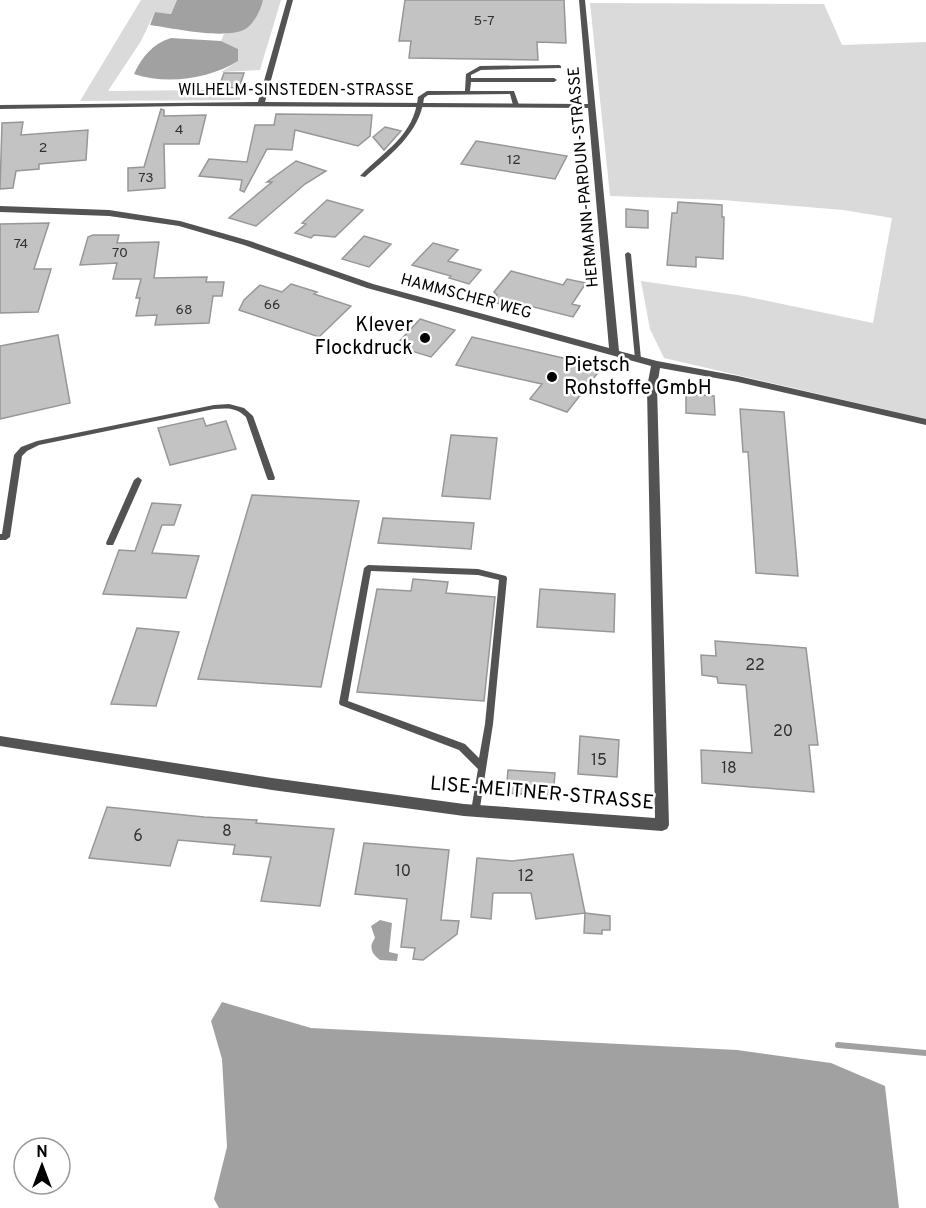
<svg xmlns="http://www.w3.org/2000/svg" width="926" height="1208" font-family="Overpass,sans-serif">
  <style>
    .green { fill: #dadada }
    .water { fill: #a1a1a1 }
    .lines { fill: none; stroke-linecap: round; stroke-linejoin: round }
    .stream { stroke: #a1a1a1; stroke-width: 6 }
    .building { fill: #c3c3c3; stroke: #979797; stroke-width: 1.5 }
    .service { fill: #535353; fill-rule: evenodd }
    .minor { fill: #535353; fill-rule: evenodd }
    .poi-dot { fill: #000; stroke: #fff; stroke-width: 2 }
    .labels { text-anchor: middle; dominant-baseline: central; stroke-width: 5; stroke-linejoin: round; paint-order: stroke }
    .far-number-label { font-size: 14px; fill: #313131 }
    .far-street-label { font-size: 16px; fill: #000; stroke: #fff }
    .number-label { font-size: 16px; fill: #313131 }
    .poi-label { font-size: 20px; fill: #000; stroke: #fff; text-anchor: end }
    .street-label { font-size: 20px; fill: #000; stroke: #fff }
  </style>
  <rect width="100%" height="100%" fill="#fff"/>
  <!-- green -->
  <path class="green" d="M141,0H177L171,14L155,12L141,41L108,91L205,90L204,92H242L240,100L80,101Z
    M263,0H281L260,70L221,72L238,61V49L221,41L224,34C245,28 256,23 263,0Z
    M590,3L824,4L842,45L926,42V419L664,358L650,329L641,281L744,296L873,323L892,218L843,210L723,200L610,196Z"/>
  <!-- water -->
  <path class="water" d="M177,0H263C261,9 255,22 247,28C227,41 173,28 150,25L155,12L171,14Z
    M171,38L221,41L238,49V61C209,79 167,85 134,74C142,57 152,44 171,38Z
    M380,920L392,923L389,952L398,954L397,961L380,960C372,954 368,947 375,938L371,926Z
    M222,1002L311,1028L737,1050L831,1063L885,1086L899,1208H219L214,1199L227,1147L222,1059L211,1021Z"/>
  <g class="lines">
    <!-- stream -->
    <path class="stream" d="M838,1045L926,1053"/>
  </g>
  <!-- building -->
  <path class="building" d="M405,0H564L566,43L537,42L538,60L409,58L411,41H399Z
    M224,73H244L239,88L219,87Z
    M161,109L164,110V116L206,115L199,144H164L165,188L128,191V168L144,167Z
    M276,114L372,115L370,136L358,146L295,130L292,150L267,149L244,192L240,190L242,180L199,176L209,159L247,162L255,125H274Z
    M23,122L21,135L88,130L86,160L39,164V169L16,171L13,188L0,189L2,123Z
    M385,127L401,131L384,150L373,137Z
    M476,141L567,156L555,179L461,164Z
    M296,161L326,171L305,184L256,226L229,218L272,182H267Z
    M327,200L363,210L335,237L314,235L311,238L295,233L306,224L302,223Z
    M678,202L722,205V217H724L723,259L696,257V267L667,265L672,213H677Z
    M626,209L648,211V228L626,227Z
    M49,223L34,269H51L38,312L0,313V224Z
    M93,235H119L117,243L159,242L154,278L207,277L206,282H224L222,296H213L209,323L155,325L157,315L136,316L140,298H136L141,279H113L117,263L80,265L88,237Z
    M364,236L391,244L369,267L342,259Z
    M433,243L458,250L448,261L481,270L469,284L449,278L451,276L412,265Z
    M511,271L563,285L567,279L586,283L572,304L580,306L573,317L526,305L522,310L493,302L497,295L494,292Z
    M291,284L317,292L314,294L351,306L319,337L239,310L244,300L260,285L282,292Z
    M420,319L455,330L431,357L395,346Z
    M58,335L70,403L0,419V346Z
    M472,337L563,358L600,370L567,412L530,399L542,384L456,365Z
    M686,394L714,396L715,415L686,413Z
    M740,409L784,412L798,576L756,573L748,452H743Z
    M203,418L206,426L226,421L236,449L170,465L158,428Z
    M451,435L497,438L490,499L442,496Z
    M252,495L359,501L321,687L198,679Z
    M152,503L181,505L174,525H162L152,553L199,556L186,598L103,594L119,550L135,551Z
    M383,518L474,523L471,549L378,543Z
    M413,579L448,582L446,593L495,597L484,701L357,692L377,589L411,591Z
    M540,589L615,594L614,632L537,627Z
    M137,628L179,632L156,706L111,704Z
    M715,641L806,648L818,745H809L814,792L702,783L701,750L752,753L746,685L718,683L717,677L702,675L701,655L716,656Z
    M580,736L619,740L617,777L578,774Z
    M508,770L555,773L553,796L506,793Z
    M107,807L204,817L257,820L256,823L334,829L320,906L261,901L271,857L233,854L235,845L178,840L170,866L89,858Z
    M364,843L449,850L441,920L459,921L457,934L423,960L413,959L415,948L401,947L407,899L355,894Z
    M573,854L585,913L610,916V930H602V934L584,933L585,913L536,919L531,893H493L491,919L471,917L477,858L512,861Z"/>
  <g class="lines">
    <!-- service -->
    <path class="service" d="M559,65L561,66V68L481,70L471,75V78H554L557,80L554,82H471L470,91H514L519,105L516,107L513,105L510,94L428,95L424,98C420,133 390,155 365,177L360,176C385,150 414,136 418,97L427,91H465L466,74L480,66Z
      M628,252L631,254L641,359L638,361L635,359L625,254Z
      M229,404L244,408L253,416L275,478L274,480H268L267,478L246,417C236,407 227,408 214,409L39,445L27,451L22,456L10,537L6,540H0V534H2L14,455L21,447L37,441L214,405Z
      M138,477L142,480L114,543L113,545H107L106,543L134,480Z
      M368,565L478,569L506,576L507,578L493,724L479,814L476,815L473,814L471,811L478,769L459,750L340,705L339,703L364,568ZM371,571L478,575L499,580L485,724L479,758L465,744L348,701Z"/>
    <!-- minor -->
    <path class="minor" d="M287,0H293L265,102L588,104L579,0H585L619,351L657,361L738,376L926,419V425L738,382L660,368L657,387L669,825L667,829L662,831L464,816L272,790L0,746V736L272,778L464,804L655,818L647,387L651,366L367,288L244,245L179,226L109,216L0,212V206L109,210L180,221L250,241L373,284L609,348L588,108L188,106L0,109V105L258,102Z"/>
  </g>
  <!-- markers -->
  <g class="poi-dot">
    <circle cx="425" cy="338" r="6"/>
    <circle cx="552" cy="377" r="6"/>
  </g>
  <g class="labels">
    <!-- far-number labels -->
    <g class="far-number-label">
      <text x="484" y="21">5-7</text>
      <text x="179" y="130">4</text>
      <text x="43" y="148">2</text>
      <text x="514" y="160">12</text>
      <text x="146" y="178">73</text>
      <text x="21" y="244">74</text>
      <text x="120" y="253">70</text>
      <text x="272" y="305">66</text>
      <text x="184" y="310">68</text>
    </g>
    <!-- far-street labels -->
    <g class="far-street-label">
      <text x="296" y="91">WILHELM-SINSTEDEN-STRASSE</text>
      <text transform="translate(584 177) rotate(-95)">HERMANN-PARDUN-STRASSE</text>
      <text transform="translate(466 297) rotate(15)">HAMMSCHER WEG</text>
    </g>
    <!-- number labels -->
    <g class="number-label">
      <text x="755" y="666">22</text>
      <text x="783" y="732">20</text>
      <text x="599" y="761">15</text>
      <text x="729" y="769">18</text>
      <text x="227" y="832">8</text>
      <text x="138" y="837">6</text>
      <text x="403" y="872">10</text>
      <text x="526" y="877">12</text>
    </g>
    <!-- poi labels -->
    <g class="poi-label">
      <text x="413" y="326">Klever<tspan x="413" dy="23">Flockdruck</tspan></text>
      <text x="564" y="366" text-anchor="start">Pietsch<tspan x="564" dy="23">Rohstoffe GmbH</tspan></text>
    </g>
    <!-- street labels -->
    <g class="street-label">
      <text transform="translate(542 794) rotate(5)">LISE-MEITNER-STRASSE</text>
    </g>
  </g>
  <!-- north arrow -->
  <g transform="translate(42 1166)"><circle r="28" fill="#ffffff" stroke="#999999" stroke-width="1.5"/>
  <path d="M0-4.5L10 22L0 15L-10 22Z" fill="#000000"/>
  <text y="-9" font-size="16" font-weight="bold" text-anchor="middle" fill="#000000">N</text>
  </g>
</svg>
